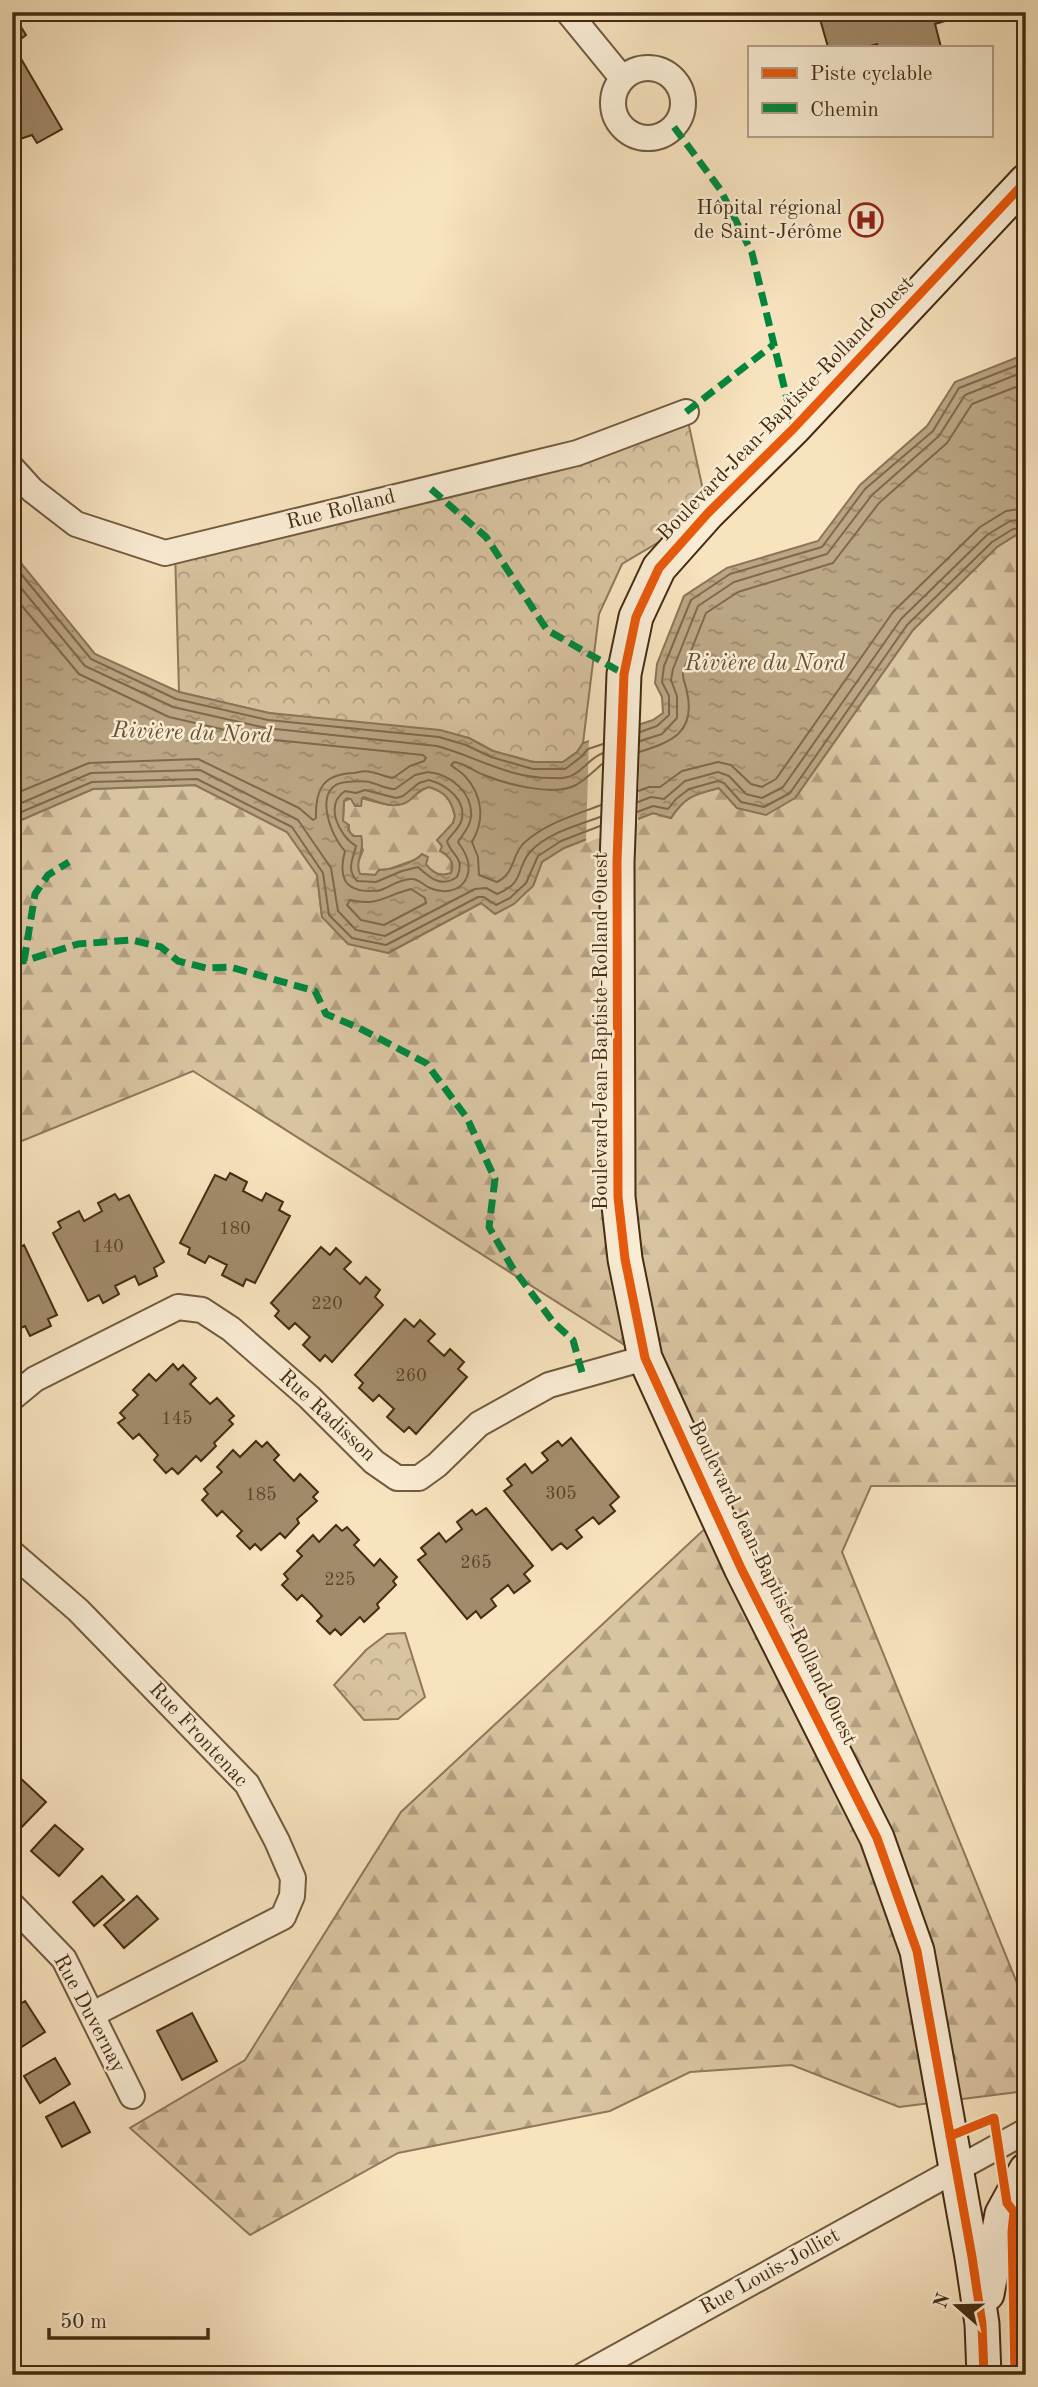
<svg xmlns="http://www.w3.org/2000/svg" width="1038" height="2387" font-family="'Old Standard TT',serif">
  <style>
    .forest { fill: url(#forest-firs); stroke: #8f785a; stroke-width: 2 }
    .park { fill: url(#park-crowns); stroke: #8f785a; stroke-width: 2 }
    .water { fill: url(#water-ripples); stroke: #8b7556; stroke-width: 2; fill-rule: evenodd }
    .pier { fill: #f7e3be }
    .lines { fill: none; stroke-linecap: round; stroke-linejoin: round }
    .shore { stroke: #80684b; stroke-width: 2 }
    .building { fill: #a28b6b; stroke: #452c12; stroke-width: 2 }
    .street-casing { stroke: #725a3d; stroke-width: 28 }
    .secondary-casing { stroke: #452c12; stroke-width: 37 }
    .street { stroke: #faedd5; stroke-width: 24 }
    .secondary { stroke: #faedd5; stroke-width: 33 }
    .quiet { stroke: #00873e; stroke-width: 7; stroke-dasharray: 14 7; stroke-linecap: butt }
    .cycleway-casing { stroke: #faedd5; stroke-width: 13 }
    .cycleway { stroke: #e8590c; stroke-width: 9 }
    .labels { text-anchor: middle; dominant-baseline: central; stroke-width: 5; stroke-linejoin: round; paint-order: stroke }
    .number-label { font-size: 18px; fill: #5c4428 }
    .poi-label { font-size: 21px; fill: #452c12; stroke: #faedd5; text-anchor: end }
    .street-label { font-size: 21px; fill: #452c12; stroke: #faedd5 }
    .water-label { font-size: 23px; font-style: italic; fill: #685034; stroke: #faedd5 }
  </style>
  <defs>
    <pattern id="forest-firs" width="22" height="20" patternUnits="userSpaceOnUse" patternTransform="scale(1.75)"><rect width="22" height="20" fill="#d9c4a1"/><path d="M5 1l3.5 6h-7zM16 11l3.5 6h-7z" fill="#b29f82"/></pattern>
    <pattern id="park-crowns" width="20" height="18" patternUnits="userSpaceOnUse" patternTransform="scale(1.75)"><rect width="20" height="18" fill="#d9c4a1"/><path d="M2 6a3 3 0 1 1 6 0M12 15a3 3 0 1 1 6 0" fill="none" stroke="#b29f82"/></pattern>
    <pattern id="water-ripples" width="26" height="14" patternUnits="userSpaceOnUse" patternTransform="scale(1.75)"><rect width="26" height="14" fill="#baa584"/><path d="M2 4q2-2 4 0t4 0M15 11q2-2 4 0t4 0" fill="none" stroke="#99876b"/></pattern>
  </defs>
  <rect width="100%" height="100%" fill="#f7e3be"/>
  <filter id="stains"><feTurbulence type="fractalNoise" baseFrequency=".00286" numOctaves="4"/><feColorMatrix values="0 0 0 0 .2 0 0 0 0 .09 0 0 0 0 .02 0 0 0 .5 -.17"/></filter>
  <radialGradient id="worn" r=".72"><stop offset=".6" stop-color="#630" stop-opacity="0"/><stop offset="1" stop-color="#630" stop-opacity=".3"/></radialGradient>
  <!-- forest -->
  <path class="forest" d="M1026,534V1486H871L842,1552L1026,2005V2091L899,2107L792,2065L690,2072L610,2111L398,2153L250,2235L130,2128L245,2060L401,1812L710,1524L645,1358L193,1071L12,1145V824L93,789L195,785L287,832L317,875L322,917L388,953L481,903L533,886L542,862L564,848L653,813L671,818C685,796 695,794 719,788L737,808L795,798L913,630L997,547L1016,535Z
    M429,787C446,792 451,799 455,816L453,823L438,840L452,862L451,874C435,879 429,865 417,859L389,869L379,870L375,875L360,874L357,865L363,850L357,838L350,833L348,825L343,821L344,801C361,792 376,806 394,805C409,805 415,791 429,787Z"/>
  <!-- park -->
  <path class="park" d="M686,412L708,513L622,564L599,614L583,743L577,752L563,762H533L493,751L469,738L269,713L179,692L175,550Z
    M405,1633L425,1697L398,1719L364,1720L334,1685L366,1650L387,1634Z"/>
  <!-- water -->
  <path class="water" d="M1026,354V534L1016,535L997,547L913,630L795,798L766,815L737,808L719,788C695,794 685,796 671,818L653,813L564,848L542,862L533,886L514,904L495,914L481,903L388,953L348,944L322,917L317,875L287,832L195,785L93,789L12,824V552L95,654L179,692L269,713L440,730L469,738L493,751L533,762H563L577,752L583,743L653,720L663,713L662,697L655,683L657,664L684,596L727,568L818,541L860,485L927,426L955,382ZM429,787C445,792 451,799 455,816L453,823L437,840L442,846L440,851C450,856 455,863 451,873C440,877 432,873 426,864L428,857L422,854C414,863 391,870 379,870L375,875L360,874C354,861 366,850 361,836H353L348,830L349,825L343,821L344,801L347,798L351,799L355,806H361L362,798L364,797C378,802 397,811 410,800C417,794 420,789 429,787Z"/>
  <!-- pier -->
  <path class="pier" d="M640,721L638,823L586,843L589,737Z"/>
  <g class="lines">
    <!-- shore -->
    <path class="shore" d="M12,563L91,659L176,699L268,720L439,737L466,745L491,757L533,769H565L581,757L588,749L603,744
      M12,577L85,666L173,707L266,728L437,746C478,757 507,778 551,778C556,778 562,779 568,777C582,773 589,758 603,753
      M12,594L79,674L169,717L265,739L423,755L426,758L424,761L410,766L393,778C385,777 378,773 371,772C364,770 360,772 354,773C324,774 315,788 316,818L313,820L299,808L198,759L89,763L12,795
      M640,732L657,726L669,715V696L662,682L664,666L691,600L730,574L822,547L865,489L933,431L959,388L1026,362
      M640,741L662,734L677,718V696L671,680L673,669L698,606L734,582L827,554L872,495L939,436L965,395L1026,371
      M639,752C672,742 696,732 687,692C686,684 682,680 683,671L706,613L738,592L833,563L879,503L947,443L972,404L1026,383
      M428,772C450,774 473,792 471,817C470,827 463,834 458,842C465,852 472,863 467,877C461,892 443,894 430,888C423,885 418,878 411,879C400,879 391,886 381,890C374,892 377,890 370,891C342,891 339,874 345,851C330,836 311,784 347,782C353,782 362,780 369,782C378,784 386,789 395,789L415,775Z
      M429,780C447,785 468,801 461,822C458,829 452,834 447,841C451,856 466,857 457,877C441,888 430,878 418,867L402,871L376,882L357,881C346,869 353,859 356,846C339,836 324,805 345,791L356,793L365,790L396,798L403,796L419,783Z
      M638,791L649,787H660L682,771L718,762L731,765L751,784L762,787L776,779L893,612L980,527L1006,511L1026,508
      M638,802L651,797L664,799L685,781L718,772L729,776L746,794L762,798L783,787L901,619L987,535L1010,521L1026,519
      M601,805C575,815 546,823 525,842C511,854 516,873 497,882L479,875L478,857L472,842C485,820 483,795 464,775C460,771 455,769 451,765L454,762C465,763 473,771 484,775C506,784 554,797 576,785C586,779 594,771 602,764
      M12,807L91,773L200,770L298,820L331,868L338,911L356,930L385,936L475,889L486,888L497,894C525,883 516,868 530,852C547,833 578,825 600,817
      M637,812L653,806L668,809L676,799L689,789L718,781L724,783L741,802L764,807L790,793L907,625L992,542L1013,529L1026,528
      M12,816L92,782L197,779L292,827L323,873L329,915L352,938L386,945L478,897H484L496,905L510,898L526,883L538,856L561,841L600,826
      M411,889L425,898L426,903L384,925L361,920L347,905L350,900C378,907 386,895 411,889Z"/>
  </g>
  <!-- building -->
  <path class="building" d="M12,12H28L16,19L26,35L13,45L62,129L37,143L32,135L17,140L12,132Z
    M818,12H975L935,24L941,47H878L877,44L867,47H828Z
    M230,1173L247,1182L243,1191L262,1201L266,1193L283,1202L279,1210L290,1216L255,1283L246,1279L243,1286L222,1275L227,1265L209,1256L205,1263L188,1254L190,1248L180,1243L215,1175L226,1180Z
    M115,1194L119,1200L129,1195L164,1262L154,1268L157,1276L139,1285L135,1276L115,1286L119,1294L103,1303L99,1295L88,1301L53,1233L61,1228L58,1222L79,1211L84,1221L102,1211L98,1203Z
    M24,1245L57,1315L48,1319L51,1326L30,1336L25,1326L12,1332V1248L14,1251Z
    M321,1247L330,1255L336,1248L351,1262L344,1269L360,1284L366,1277L380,1290L375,1297L383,1305L332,1362L325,1355L320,1361L303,1345L310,1337L295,1323L289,1329L275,1316L279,1311L271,1303Z
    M405,1319L414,1327L420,1320L435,1334L428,1341L444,1356L450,1349L464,1362L458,1369L467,1377L416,1434L409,1427L404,1432L387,1417L394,1409L379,1395L373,1401L359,1388L363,1383L355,1375Z
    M173,1364L178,1370L183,1365L196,1378L190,1384L210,1404L217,1398L234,1416L229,1420L233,1424L214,1443L216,1446L201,1461L196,1456L178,1474L172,1468L166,1473L154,1460L158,1455L139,1434L133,1439L118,1423L125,1418L120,1413L138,1395L133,1390L149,1374L156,1381Z
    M571,1438L619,1497L610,1505L615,1511L599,1524L593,1517L576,1530L582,1537L567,1549L561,1543L552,1550L504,1491L512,1485L507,1479L525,1464L532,1473L548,1460L542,1453L558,1441L562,1446Z
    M256,1441L262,1447L267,1442L279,1455L274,1460L294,1481L300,1474L318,1492L313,1497L317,1501L297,1519L299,1523L285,1538L280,1533L261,1550L255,1544L250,1549L237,1536L242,1531L222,1511L217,1516L202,1500L208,1494L204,1489L222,1472L217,1467L233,1450L240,1457Z
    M486,1508L533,1566L524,1574L530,1581L514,1593L508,1585L491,1599L496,1606L481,1618L476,1611L467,1619L418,1560L426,1554L421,1548L439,1533L446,1542L462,1529L457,1522L472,1510L476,1515Z
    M336,1525L342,1531L347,1527L359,1540L354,1545L374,1566L380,1559L397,1577L393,1581L396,1585L377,1604L379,1608L364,1622L360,1617L341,1635L335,1629L330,1634L317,1621L322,1616L312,1605L302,1595L297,1600L282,1585L288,1579L284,1574L302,1556L297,1551L313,1535L319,1542Z
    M17,1775L46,1802L14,1835L12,1781Z
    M55,1825L83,1849L59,1876L31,1851Z
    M102,1876L124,1900L94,1926L73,1902Z
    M137,1896L158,1919L124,1948L104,1925Z
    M25,2001L45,2032L17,2050L12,2043V2009Z
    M192,2013L217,2061L182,2080L157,2031Z
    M55,2058L70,2084L40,2103L24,2076Z
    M74,2102L90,2132L62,2147L46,2117Z"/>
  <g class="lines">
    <defs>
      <path id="street" d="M568,12L622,78
        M613 103a35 35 0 1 1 70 0a35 35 0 1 1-70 0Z
        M12,468L32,490L76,524L165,553L577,453L686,412
        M12,1398L35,1379L178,1307L202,1310L231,1329L309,1397L374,1462L397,1478H419L437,1465L479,1424L549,1385L645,1358
        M12,1553L78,1610L247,1784L277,1841L293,1878L292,1896L283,1917L93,2014
        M12,1905L64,1959L132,2096
        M584,2375L1026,2131"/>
      <path id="secondary" d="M987,2294L1002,2214L1026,2170
        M984,2375L982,2324L972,2257L917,1951L877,1838L741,1568L645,1358L625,1259L618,1197L617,862L624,674L636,617L659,568L708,513L794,428L1026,181"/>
    </defs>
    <!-- street casing -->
    <use href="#street" class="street-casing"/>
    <!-- secondary casing -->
    <use href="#secondary" class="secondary-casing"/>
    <!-- street -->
    <use href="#street" class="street"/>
    <!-- secondary -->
    <use href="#secondary" class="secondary"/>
    <!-- quiet -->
    <path class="quiet" d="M674,127L720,189L752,253L794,428
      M686,412L773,345
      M431,489L486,537L547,630L624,674
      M12,960L24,961L78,944L132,940L161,947L178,961L206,968L230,967L315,991L326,1014L359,1028L426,1063L467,1118L495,1179L489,1227L512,1267L554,1323L573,1340L583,1376
      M24,961L35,894L48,875L69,862"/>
    <defs>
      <path id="cycleway" d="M950,2136L994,2118L1007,2203L1014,2212L1012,2232L1015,2375
        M984,2375L982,2324L972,2257L917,1951L877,1838L741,1568L645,1358L625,1259L618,1197L617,862L624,674L636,617L659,568L708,513L794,428L1026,181"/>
    </defs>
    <!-- cycleway casing -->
    <use href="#cycleway" class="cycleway-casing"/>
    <!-- cycleway -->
    <use href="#cycleway" class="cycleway"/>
  </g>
  <!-- icons -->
  <defs>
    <symbol id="hospital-ring" viewBox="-11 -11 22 22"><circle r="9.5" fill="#faedd5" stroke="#8f2418" stroke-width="1.5"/><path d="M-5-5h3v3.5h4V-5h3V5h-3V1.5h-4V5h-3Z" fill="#8f2418"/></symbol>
  </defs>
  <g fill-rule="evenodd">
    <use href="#hospital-ring" x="847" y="201" width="38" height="38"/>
  </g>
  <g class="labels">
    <!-- number labels -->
    <g class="number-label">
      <text x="235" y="1229">180</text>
      <text x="108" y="1247">140</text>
      <text x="327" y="1304">220</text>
      <text x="411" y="1376">260</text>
      <text x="177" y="1419">145</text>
      <text x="561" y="1494">305</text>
      <text x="261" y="1495">185</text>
      <text x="476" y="1563">265</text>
      <text x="340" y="1580">225</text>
    </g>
    <!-- poi labels -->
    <g class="poi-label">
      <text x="842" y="208">Hôpital régional<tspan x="842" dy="24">de Saint-Jérôme</tspan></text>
    </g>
    <!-- street labels -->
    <g class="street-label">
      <text transform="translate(786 409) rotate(-46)">Boulevard Jean-Baptiste-Rolland Ouest</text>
      <text transform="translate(341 510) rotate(-14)">Rue Rolland</text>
      <text transform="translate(601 1031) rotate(-90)">Boulevard Jean-Baptiste-Rolland Ouest</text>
      <text transform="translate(327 1416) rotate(43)">Rue Radisson</text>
      <text transform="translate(772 1583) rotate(64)">Boulevard Jean-Baptiste-Rolland Ouest</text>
      <text transform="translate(198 1735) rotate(47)">Rue Frontenac</text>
      <text transform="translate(89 2014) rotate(62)">Rue Duvernay</text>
      <text transform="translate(770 2272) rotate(-29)">Rue Louis-Jolliet</text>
    </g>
    <!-- water labels -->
    <g class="water-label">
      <text x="765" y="663">Rivière du Nord</text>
      <text transform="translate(192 733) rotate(2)">Rivière du Nord</text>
    </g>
  </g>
  <!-- margin -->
  <rect width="1038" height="2387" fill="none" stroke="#f7e3be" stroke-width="42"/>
  <rect x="14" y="14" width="1010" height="2359" fill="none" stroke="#452c12" stroke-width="3.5"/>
  <rect x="21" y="21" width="996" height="2345" fill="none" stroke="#452c12" stroke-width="2"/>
  <!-- legend -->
  <rect x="748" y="46" width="245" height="91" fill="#faedd5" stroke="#b2a087" stroke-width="2"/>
  <rect x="762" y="68" width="35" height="10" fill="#e8590c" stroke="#b2a087" stroke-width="2"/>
  <text x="810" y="80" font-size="21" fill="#452c12">Piste cyclable</text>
  <rect x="762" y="103" width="35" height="10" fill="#00873e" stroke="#b2a087" stroke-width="2"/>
  <text x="810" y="116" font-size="21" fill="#452c12">Chemin</text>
  <!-- north arrow -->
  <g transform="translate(957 2306) rotate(290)" stroke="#faedd5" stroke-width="5" paint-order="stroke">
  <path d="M0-5L12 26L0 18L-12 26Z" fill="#452c12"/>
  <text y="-10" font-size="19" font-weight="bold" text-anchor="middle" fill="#452c12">N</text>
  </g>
  <!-- scale -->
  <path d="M49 2328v10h159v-10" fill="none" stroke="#452c12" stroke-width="3.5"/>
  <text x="60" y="2328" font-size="21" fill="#452c12" stroke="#faedd5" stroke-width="5" paint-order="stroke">50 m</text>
  <rect width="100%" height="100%" filter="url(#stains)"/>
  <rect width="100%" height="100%" fill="url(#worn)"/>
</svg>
